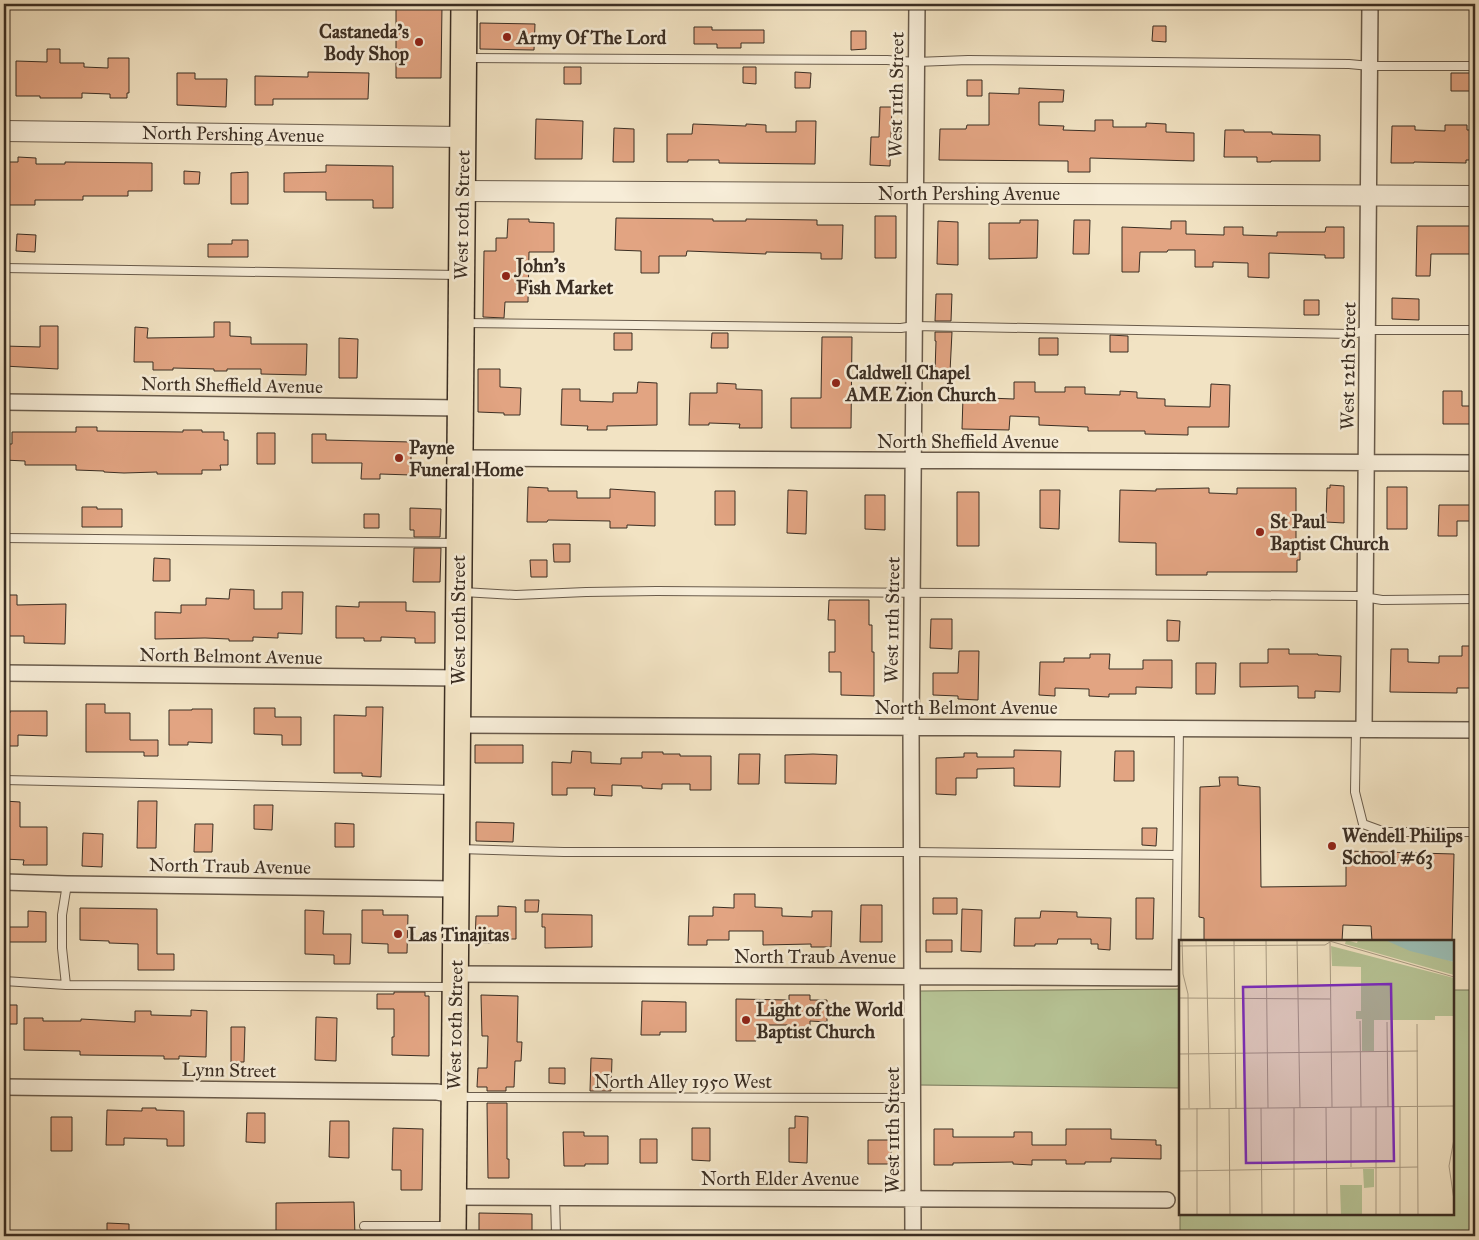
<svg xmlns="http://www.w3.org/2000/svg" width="1479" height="1240" font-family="'IM FELL Great Primer',serif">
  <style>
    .green { fill: #b7c496; stroke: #79795c }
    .building { fill: #e2a482; stroke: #3b2e23 }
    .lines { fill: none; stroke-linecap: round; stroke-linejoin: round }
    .service-casing { stroke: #695b4b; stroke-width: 10 }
    .minor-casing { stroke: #695b4b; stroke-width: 18 }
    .tertiary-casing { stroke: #695b4b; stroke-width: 22 }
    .primary-casing { stroke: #3b2e23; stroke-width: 28 }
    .service { stroke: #f7edd8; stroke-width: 8 }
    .minor { stroke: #f7edd8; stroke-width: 15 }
    .tertiary { stroke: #f7edd8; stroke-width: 20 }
    .primary { stroke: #f2e3c3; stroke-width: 25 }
    .poi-dot { fill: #8f2418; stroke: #f7edd8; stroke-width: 2 }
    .labels { text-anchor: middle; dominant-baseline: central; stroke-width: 5; stroke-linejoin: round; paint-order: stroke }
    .poi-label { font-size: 19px; font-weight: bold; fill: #3b2e23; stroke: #f7edd8; text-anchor: start }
    .street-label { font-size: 19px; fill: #3b2e23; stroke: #f7edd8 }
    .inset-road { fill: none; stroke: #a99b83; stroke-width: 1 }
    .view { fill: #7b2cbf; fill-opacity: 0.15; stroke: #7b2cbf; stroke-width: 2.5 }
    .inset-edge { fill: none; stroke: #3b2e23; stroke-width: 2.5 }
  </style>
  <rect width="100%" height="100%" fill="#f2e3c3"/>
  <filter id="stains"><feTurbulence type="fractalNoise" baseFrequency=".004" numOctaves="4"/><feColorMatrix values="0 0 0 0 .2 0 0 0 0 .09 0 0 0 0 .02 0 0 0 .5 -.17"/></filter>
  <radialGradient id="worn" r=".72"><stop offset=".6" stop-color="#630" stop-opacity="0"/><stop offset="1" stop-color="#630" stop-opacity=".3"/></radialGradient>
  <!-- green -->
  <path class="green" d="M1180,989V1088L919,1085L920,991Z
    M1453,990H1475V1236H1180V1214H1453Z"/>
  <!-- building -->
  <path class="building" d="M396,5L442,6L441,78H396Z
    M480,23L535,24L534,50L480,49Z
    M1153,26H1166V42L1152,41Z
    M694,27H712V30H764V43H741V48H717V44H694Z
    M851,31H866V49L851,50Z
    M47,49H60V63H84V67L108,68V58H129V93H127V98H110V94L82,93V98H40V96H16V61L47,62Z
    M564,67H581V84H564Z
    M743,67H756V84L743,83Z
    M308,72L369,73L368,99H273V105H255V76L308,77Z
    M795,72L811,73L810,88H795Z
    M177,73H195V79H227L226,107L177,105Z
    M1451,73H1475V91H1451Z
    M967,80H982V96H967Z
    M1019,88L1064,90L1063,102H1039V125L1064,126L1063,130L1095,131V120H1113V127H1146V123L1166,124V132L1194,133V161L1090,158V172H1068V161L939,160L940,129H966L967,125H989V93L1019,94Z
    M880,107H892L890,166L870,165L871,137H879Z
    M536,119L583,121L582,159H535Z
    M796,121H816L815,164L719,163V160H688V162H667V134H692L693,124L746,126V124L766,125V132H796Z
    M1445,125H1467V130H1475V160H1466V163L1414,162V163H1391L1392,126H1415V130L1445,131Z
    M614,128L634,129V162H613Z
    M1225,130H1244V132H1272V134L1320,135V161H1271V162H1257V157H1224Z
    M18,157L36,158V164H65V162L152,163V191H128V196H83V200H35V205H4V162H18Z
    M326,165L393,166V208H373V200H326V192H284V173L326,172Z
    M184,171L200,172L199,184H184Z
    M248,172V204H231V173Z
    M875,216H896V258H875Z
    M616,218L713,219V221H746V219L817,220V225H843L842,259H821V253L766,252V254L687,251L686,256H659V273H641V251L615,250Z
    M508,219H529V222L554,223V252H529L528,302H505L504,318L483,317L484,251H496V238H507Z
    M1020,220H1038L1037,258L989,259V223H1020Z
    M1074,220H1090L1089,254H1073Z
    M938,221L958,222V265L937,264Z
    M1171,221H1186V234L1224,235V227H1243V235L1277,236V232H1325L1326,227H1344V258H1325V255L1269,253V278L1248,277V263L1213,262V267H1195V250H1168L1167,252H1140L1139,272H1122V227L1171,229Z
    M1417,226H1475V254H1431L1430,276H1416Z
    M17,234L36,235L35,252L16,251Z
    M232,240H248V257H208V244H232Z
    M936,294H952L951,321H935Z
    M1392,298L1419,299V320L1392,319Z
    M1304,300H1319V315H1304Z
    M214,322H230V336L251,337V344H307L306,375L261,374V369H227V371H214V369L173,368V370H153V362H134L135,327L148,328L147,338L214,337Z
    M40,326H58V369L4,366V346L40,347Z
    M935,332H952L950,372H935L936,341H935Z
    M614,333H632V350H614Z
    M712,333H728V348H711Z
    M1110,335L1128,336V352H1110Z
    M822,337H852L851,428H791V398H821Z
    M339,338L358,339L357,378H339Z
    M1039,338H1058V355H1039Z
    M478,369H500V387L521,388L520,415H504V413L478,412Z
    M638,382L657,383V425L607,426V430H587L588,426L561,425L562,389H580V401L613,402V393H637Z
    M1014,382H1035V392H1065V387H1085V394L1120,395V391L1137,392V398L1165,399V406L1210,407L1211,384L1230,385L1229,427H1188V435L1145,434V431H1088V427L1039,425V417L1010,416L1009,430L962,429L963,397L1014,399Z
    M717,383L736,384V389L762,390V428H739L740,424L709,423V425H689L690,393H717Z
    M1443,391H1462V406H1475V424H1443Z
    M76,427H97V431L183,432V430H202V432H224V440H228V465H220L221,470H202V474H157V472L124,473L104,472V471L76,470V465H25V461L4,460V444H12V432H76Z
    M257,433H275V464H257Z
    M312,434H326V440L411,442V475L380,474V479H361L362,463H312Z
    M1330,485L1344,486V523L1326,522L1327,488H1330Z
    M528,487L548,488V491H577V498H610V489L655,492V526L627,525V528H610V521L548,520L547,522H527Z
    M1387,487H1407V529H1387Z
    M1209,488V493L1237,494V488H1296V545L1300,546V560H1297V572H1207V575H1156V543L1119,542L1120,490L1156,491V489Z
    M788,490L807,491L806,534L787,533Z
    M1040,490H1060L1059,529L1040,528Z
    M715,491H735V525H715Z
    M957,492H979V546H957Z
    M865,495H885V530L865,529Z
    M1439,505H1475V521H1457V536H1438Z
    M82,507H97V509H122V527H82Z
    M410,508L441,509L440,537H414V530H410Z
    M364,514H379V528H364Z
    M553,544H570V562H554Z
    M414,548H441L440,582H413Z
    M154,558L170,559V581H153Z
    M530,560H547V577H531Z
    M230,589L254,590V609H282V592H303L302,634L278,633V638L253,637V641H229V639L205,638L155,639V612L181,613V605H206V598L229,599Z
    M4,595H17V605L66,604L65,644L24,643V636H4Z
    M829,600H869V625H872V652H874V696L841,695V672H829V652H835V620H828Z
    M359,602H406V611L435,612V643H415V638L381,637V641H364V638H336V606L359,607Z
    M931,619H952V649L930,648Z
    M1167,620L1180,621L1179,641H1167Z
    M1462,646H1475V688H1457V693L1390,692L1391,649H1408V662L1439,663V656H1462Z
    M1268,649H1289V654H1318V655L1341,656L1340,692L1315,691V698H1298V686L1240,687V663H1268Z
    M959,651H979L978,700L958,699V696L933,695V673H958Z
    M1090,654H1110L1109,669H1143V660H1172V688L1136,687V694H1109V697L1089,696V689L1055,688V696L1039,695L1040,662H1064V658H1090Z
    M1196,663H1216L1215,694H1196Z
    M86,704H105V713H130V740H158V756H144V752H86Z
    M366,707H383L381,777L362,776V773H334V715L366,716Z
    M254,708H275V717H301V745H282V735L254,734Z
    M192,709H212V743L188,742V745H169V710H192Z
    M10,711H47V736L18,735V746H6V741H4V713H10Z
    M475,745H523V763H475Z
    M1014,750L1061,751L1060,787L1014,786V768L977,769V778H956V795L936,794V758L964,757V753H977V757H1014Z
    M572,751L591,752V763L621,764V758H642V752H663V754H680V756H711V790H690V784H662V789L642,788V786L612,785V796L594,795L595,788H567V795H552V762L571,763Z
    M1115,751H1134V781H1114Z
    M739,754H760L759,784H738Z
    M813,754L837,755L836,784L785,783V755Z
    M1219,777H1238V785L1260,787L1261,887L1346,886V851L1454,854L1452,941H1372L1371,926L1343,925L1342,941L1204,940V918L1199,917L1200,787L1220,786Z
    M4,801L20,802V827H47V865H23L24,860L4,859Z
    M138,801H157L156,848H137Z
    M254,805H273L272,830L254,829Z
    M476,822L514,823L513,842L476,841Z
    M335,823L354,824V847H335Z
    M195,824H213L212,852H194Z
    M1142,828H1157L1156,846L1142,845Z
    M83,833L103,834L102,867L82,866Z
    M734,894H755V907L782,908V916L812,917V911H832L831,947H811V944L763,945V931H729V940H707V945H688L689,916H713V907L734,908Z
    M933,898H957V914H933Z
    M1136,898H1154L1153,939H1136Z
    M525,900H539L538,912H525Z
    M861,905H882V942H860Z
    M498,906L516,907V939H492V943H475L476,916H498Z
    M80,908L157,909V954H174V970H138V944L109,943V941L80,940Z
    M962,909L982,910L981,952L961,951Z
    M305,910L324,911L323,934H351L350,964H334V955L305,954Z
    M362,910H383V915H408L407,953H388V944L362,943Z
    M28,911L46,912V942H4V927H28Z
    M1041,911L1077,912V917L1111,918L1110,950L1098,949V944H1091V939H1058L1057,944H1035V946H1014L1015,918H1040Z
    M542,914L592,915V947L545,948V927H542Z
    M926,940H952V952H926Z
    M394,992H425V996H429V1056L392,1055V1037H394V1009H377V994H394Z
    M481,995L518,996L517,1042H522L521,1061H515L514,1087H506V1091H487V1087H477L478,1068H487L488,1036H482Z
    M789,995H810V1000H827V1022L810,1021V1033L789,1032V1025H757L756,1041H736V999L789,1000Z
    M642,1001L686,1002V1032H660V1035H641Z
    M4,1005H17V1024H4Z
    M191,1010L207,1011L206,1057L179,1056V1059H164V1056L80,1055V1051L24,1050V1018H43V1021H81V1019L135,1022V1011H151V1015L191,1016Z
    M316,1017L337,1018L336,1061L315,1060Z
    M231,1027H245L244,1062H231Z
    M591,1058L612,1059L611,1091H590Z
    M549,1068H565V1084L549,1083Z
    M487,1103H507V1159H509V1178H488Z
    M142,1108H156V1110L184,1111V1146H167V1139L124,1138V1145H106L107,1110L142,1111Z
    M247,1113H265V1143L246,1142Z
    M795,1116L808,1117L807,1163L789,1162V1128H795Z
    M51,1117H72V1151H51Z
    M330,1121H349V1158L329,1157Z
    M393,1128L423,1129L422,1190H401V1170H392Z
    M692,1128H710V1161L692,1160Z
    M934,1129H953V1137H1014V1132H1032V1145H1066V1129H1111V1139L1156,1140V1145H1161V1159L1111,1158V1162H1085V1164H1066V1160H1032V1165L1013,1164V1162L953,1163V1165H934Z
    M563,1132H584V1136H608V1164H585V1166H564Z
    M640,1139H657V1163H640Z
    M868,1140H891V1164H868Z
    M354,1202L355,1236H276V1203Z
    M479,1213L532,1214V1236H479Z
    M107,1223L129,1224V1236H107Z"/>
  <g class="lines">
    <defs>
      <path id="service" d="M468,58L887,60L916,62L968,60L1349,64L1370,66H1475
        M4,268L459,275
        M463,323L901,328L914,326L1352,334L1368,330H1475
        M4,538L457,543
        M463,592L516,595L586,592L657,591L1358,596L1382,600L1475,599
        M1356,730L1355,792L1363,824L1385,832H1475
        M4,780L454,790
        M459,849L564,852H912L1177,855
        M1176,978L1179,728
        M4,981L66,985L453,987
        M66,985L62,948V915L67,884
        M459,1095L468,1097L912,1098
        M555,1197L556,1236
        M364,1226H451"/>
      <path id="minor" d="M4,402L460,408
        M460,458L1475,463
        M4,673L458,678
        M457,725L1475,730
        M1364,729L1370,4
        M4,882L67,884L456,889
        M455,974L1176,978
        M4,1087L437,1092L454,1095
        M453,1197L1167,1200
        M913,1236L911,727L917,4"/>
      <path id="tertiary" d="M4,131L463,137
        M462,191L1475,196"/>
      <path id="primary" d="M453,1236L464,4"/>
    </defs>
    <!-- service casing -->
    <use href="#service" class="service-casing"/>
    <!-- minor casing -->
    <use href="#minor" class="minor-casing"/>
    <!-- tertiary casing -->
    <use href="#tertiary" class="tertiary-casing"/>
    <!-- primary casing -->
    <use href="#primary" class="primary-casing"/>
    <!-- service -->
    <use href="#service" class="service"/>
    <!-- minor -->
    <use href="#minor" class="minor"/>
    <!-- tertiary -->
    <use href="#tertiary" class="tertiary"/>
    <!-- primary -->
    <use href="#primary" class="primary"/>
  </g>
  <!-- markers -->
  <g class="poi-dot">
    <circle cx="507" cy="37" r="5"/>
    <circle cx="419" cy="42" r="5"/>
    <circle cx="506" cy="276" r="5"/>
    <circle cx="836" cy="383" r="5"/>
    <circle cx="399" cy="458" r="5"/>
    <circle cx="1260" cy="532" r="5"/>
    <circle cx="1332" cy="846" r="5"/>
    <circle cx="398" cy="934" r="5"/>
    <circle cx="746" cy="1020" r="5"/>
  </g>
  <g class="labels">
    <!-- poi labels -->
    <g class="poi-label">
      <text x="409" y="31" text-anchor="end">Castaneda's<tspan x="409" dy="22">Body Shop</tspan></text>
      <text x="517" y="37">Army Of The Lord</text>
      <text x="516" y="265">John's<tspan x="516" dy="22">Fish Market</tspan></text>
      <text x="846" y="372">Caldwell Chapel<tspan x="846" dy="22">AME Zion Church</tspan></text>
      <text x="409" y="447">Payne<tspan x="409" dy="22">Funeral Home</tspan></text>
      <text x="1270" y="521">St Paul<tspan x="1270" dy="22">Baptist Church</tspan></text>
      <text x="1342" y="835">Wendell Philips<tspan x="1342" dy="22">School #63</tspan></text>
      <text x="408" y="934">Las Tinajitas</text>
      <text x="756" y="1009">Light of the World<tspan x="756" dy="22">Baptist Church</tspan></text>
    </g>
    <!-- street labels -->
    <g class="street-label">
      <text transform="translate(896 95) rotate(-89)">West 11th Street</text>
      <text transform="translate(233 134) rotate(1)">North Pershing Avenue</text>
      <text x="969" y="193">North Pershing Avenue</text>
      <text transform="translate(462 215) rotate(-89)">West 10th Street</text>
      <text transform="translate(1348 366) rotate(-89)">West 12th Street</text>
      <text transform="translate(232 385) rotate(1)">North Sheffield Avenue</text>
      <text x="968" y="441">North Sheffield Avenue</text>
      <text transform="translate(458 620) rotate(-90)">West 10th Street</text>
      <text transform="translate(892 620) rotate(-89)">West 11th Street</text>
      <text transform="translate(231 656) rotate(1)">North Belmont Avenue</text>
      <text x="966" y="707">North Belmont Avenue</text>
      <text transform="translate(230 866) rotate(1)">North Traub Avenue</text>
      <text x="815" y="956">North Traub Avenue</text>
      <text transform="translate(455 1025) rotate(-89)">West 10th Street</text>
      <text transform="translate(229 1070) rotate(1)">Lynn Street</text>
      <text x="683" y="1081">North Alley 1950 West</text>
      <text transform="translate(892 1130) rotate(-90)">West 11th Street</text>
      <text x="780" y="1178">North Elder Avenue</text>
    </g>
  </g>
  <!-- overview -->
  <g transform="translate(1179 940)">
    <rect width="275" height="275" fill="#f2e3c3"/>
    <path d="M167,0L178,3L179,0H206L275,22V35L166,4ZM152,6L275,38V76H256V80H195V111H183V79H177V71H182V27L153,26ZM184,229H195V247L185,248ZM161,245H183V275H162Z" fill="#b7c496"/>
    <path d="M206,0H275V22L231,11Z" fill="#9bbeb5"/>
    <path class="inset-road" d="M3,0L4,34L9,54L10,168M27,0L31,168M55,0L57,168M87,0L89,168M118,0L121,168M147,0L275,37M0,6L146,5L151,2L153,167M0,58L151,59M181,81L182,167M208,82L209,167M238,84L239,275M0,114L239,111M147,167L148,275M197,167V275M221,167V275M18,168V275M50,168L51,275M82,168L83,275M115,168V275M0,169L275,166M275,199L270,226L275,260M172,227V167M0,231L239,227"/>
    <path class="view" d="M212,44L215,221L67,223L64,47Z"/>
    <rect width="275" height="275" class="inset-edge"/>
  </g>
  <!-- margin -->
  <rect width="1479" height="1240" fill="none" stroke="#f2e3c3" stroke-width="20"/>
  <rect x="5" y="5" width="1469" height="1230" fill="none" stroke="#3b2e23" stroke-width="2.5"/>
  <rect x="10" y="10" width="1459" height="1220" fill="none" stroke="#3b2e23"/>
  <rect width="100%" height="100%" filter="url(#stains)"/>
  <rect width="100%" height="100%" fill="url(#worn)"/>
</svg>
